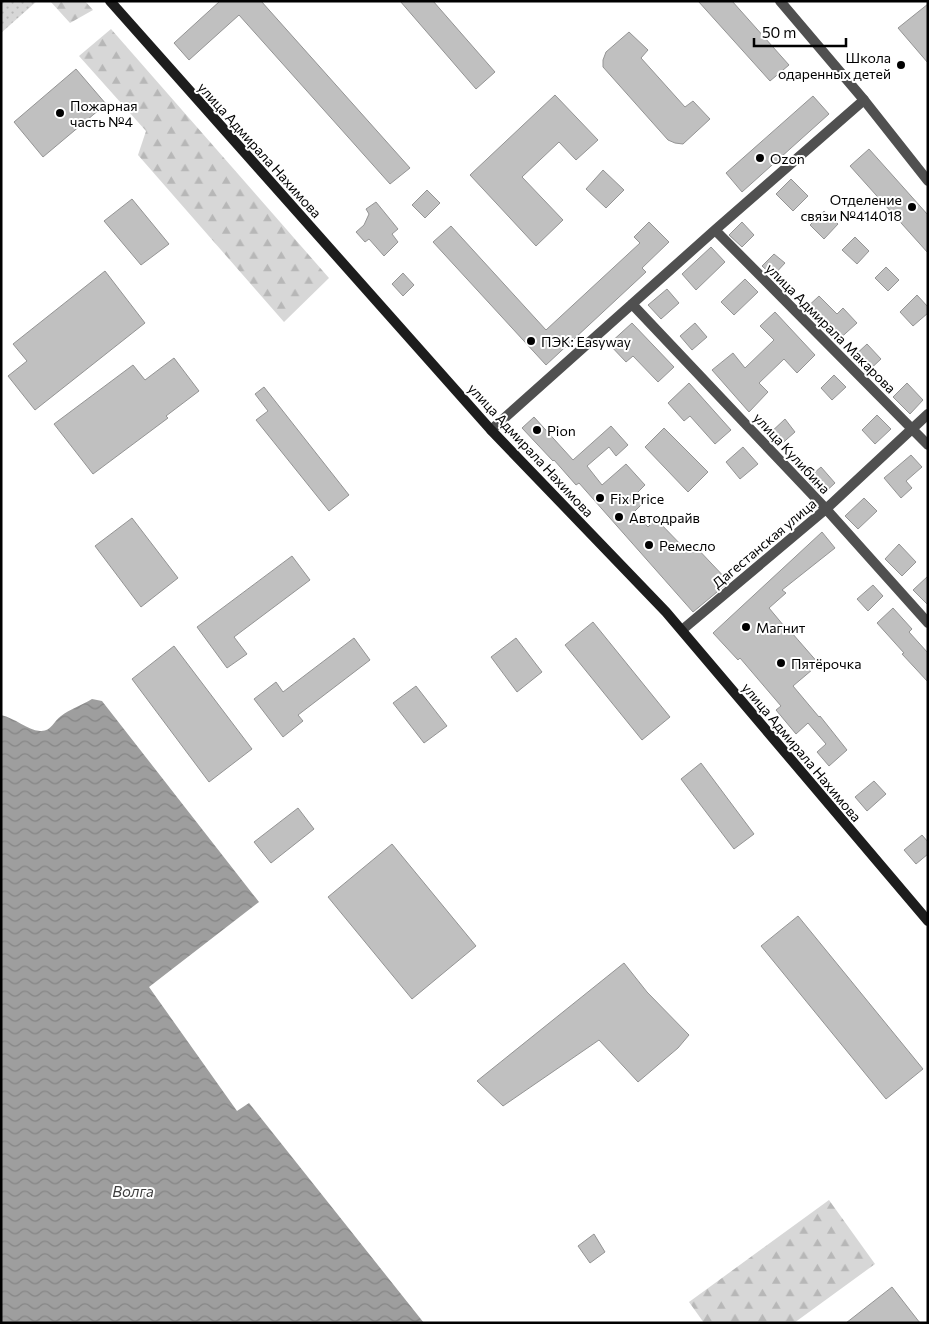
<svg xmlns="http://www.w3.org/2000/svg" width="929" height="1324" font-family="Commissioner,sans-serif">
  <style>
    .forest { fill: url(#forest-firs) }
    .park { fill: url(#park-dots) }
    .water { fill: url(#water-waves) }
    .building { fill: #c0c0c0; stroke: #949494 }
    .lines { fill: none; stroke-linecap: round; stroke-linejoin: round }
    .minor { stroke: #505050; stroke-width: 10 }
    .tertiary { stroke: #505050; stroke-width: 10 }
    .secondary { stroke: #1d1d1d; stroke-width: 10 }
    .poi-dot { fill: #000; stroke: #fff; stroke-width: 2 }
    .labels { text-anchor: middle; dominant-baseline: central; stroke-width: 4; stroke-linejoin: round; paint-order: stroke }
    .poi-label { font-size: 14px; fill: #000; stroke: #fff; text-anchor: start }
    .street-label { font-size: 14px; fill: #000; stroke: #fff }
    .water-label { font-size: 15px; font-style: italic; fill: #3f3f3f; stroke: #fff }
  </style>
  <defs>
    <pattern id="forest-firs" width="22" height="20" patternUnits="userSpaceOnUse" patternTransform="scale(1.25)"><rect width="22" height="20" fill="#d7d7d7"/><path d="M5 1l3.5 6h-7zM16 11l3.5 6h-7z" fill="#b7b7b7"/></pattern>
    <pattern id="park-dots" width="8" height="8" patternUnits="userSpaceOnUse" patternTransform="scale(1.25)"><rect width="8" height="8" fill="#d7d7d7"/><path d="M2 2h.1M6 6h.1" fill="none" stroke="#b7b7b7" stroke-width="1.8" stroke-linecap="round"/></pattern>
    <pattern id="water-waves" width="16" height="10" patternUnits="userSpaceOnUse" patternTransform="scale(1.25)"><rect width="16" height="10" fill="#9e9e9e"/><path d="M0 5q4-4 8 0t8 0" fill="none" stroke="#868686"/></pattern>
  </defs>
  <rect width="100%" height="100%" fill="#fff"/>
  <!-- forest -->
  <path class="forest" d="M50,1H85L93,10L70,23Z
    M111,29L329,278L284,322L138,155L146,131L79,56Z
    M829,1200L875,1264L794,1323H704L689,1302Z"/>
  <!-- park -->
  <path class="park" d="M1,1H37L1,33Z"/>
  <!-- water -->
  <path class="water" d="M92,699L102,701L259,902L149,987L237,1111L249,1103L424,1323H1V715C15,718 27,730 40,731C51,732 54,721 61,716C70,709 82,705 92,699Z"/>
  <!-- building -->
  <path class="building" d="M220,1H261L410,168L390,184L239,15L189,60L174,43Z
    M400,1H433L495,72L476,89Z
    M698,1H732L789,65L770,81Z
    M928,4V63L898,28Z
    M629,32L648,50L641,58L685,107L693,101L710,119L683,144L675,143L668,140L603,67V60L606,52Z
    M76,69L106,104L43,157L14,122Z
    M555,95L598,140L576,160L559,142L522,177L563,220L536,246L470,175Z
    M813,96L829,114L742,192L726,173Z
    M869,149L928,215V253L850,166Z
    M603,170L624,190L606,208L586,189Z
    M791,179L808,196L793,211L776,194Z
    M427,190L440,203L425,218L412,205Z
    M132,199L169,244L141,265L104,221Z
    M376,202L398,229L392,234L398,242L384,256L369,239L365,242L356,232L364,225L369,214L366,209Z
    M824,211L838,224L824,239L810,225Z
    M649,222L669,242L642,268L646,272L546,365L433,242L451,226L546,330L640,243L634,237Z
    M742,222L754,235L742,247L729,235Z
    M855,237L869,251L857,264L842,250Z
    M711,247L725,262L696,290L682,274Z
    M774,254L785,263L773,276L762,266Z
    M886,267L899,280L888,291L875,278Z
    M105,271L145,323L35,410L8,376L27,361L13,344Z
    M403,273L414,285L403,296L392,284Z
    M745,279L758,292L734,315L721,302Z
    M667,289L679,303L661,319L648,305Z
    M917,295L928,307V313L913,326L900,312Z
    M819,296L837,314L843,308L857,323L836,342L804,310Z
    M775,312L815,355L797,373L784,359L759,383L768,392L749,412L712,370L733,353L745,368L774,340L760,326Z
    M632,323L674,367L658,382L633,356L626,362L609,344Z
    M695,323L707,337L692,350L680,336Z
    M867,344L881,359L866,373L852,358Z
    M174,358L199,391L166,416L168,418L93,474L54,424L133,365L145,380Z
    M834,375L846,387L832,400L821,388Z
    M689,383L731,430L715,444L690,416L684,421L668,403Z
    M907,383L923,400L910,414L893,397Z
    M264,387L349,495L329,511L256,420L268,411L255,394Z
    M877,415L891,429L875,444L862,430Z
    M534,417L573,460L611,426L628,445L616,456L609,447L587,466L602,485L626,464L645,485L637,493L645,501L634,512L648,527L656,519L687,551L693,544L729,582L693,612L579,483L576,485L554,460L553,461L522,428Z
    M785,419L795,432L778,447L768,435Z
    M664,428L708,472L688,492L645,447Z
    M743,447L758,464L740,479L726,462Z
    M911,455L922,467L906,481L912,488L901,498L884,478Z
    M821,467L835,483L822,495L807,479Z
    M864,498L877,511L858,529L845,516Z
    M132,518L178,578L141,607L95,546Z
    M822,532L835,548L782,590L786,593L769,608L784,626L785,625L819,664L793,686L819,717L820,716L847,750L829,766L817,752L826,744L808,723L796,734L776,710L781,706L740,658L738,660L713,633Z
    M899,544L916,562L902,576L885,559Z
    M292,556L310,580L234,637L247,654L227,668L197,627Z
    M928,576V605L913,590Z
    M873,585L883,596L868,611L857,599Z
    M893,608L912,629L909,632L928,653V682L902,654L904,653L877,623Z
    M593,622L670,717L642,740L565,645Z
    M354,638L370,660L298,715L303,721L283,737L254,699L276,682L283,692Z
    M516,638L542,672L517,692L491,657Z
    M174,646L252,749L209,782L132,679Z
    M416,686L447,726L424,743L393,703Z
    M701,763L754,834L734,849L681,779Z
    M874,781L886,794L867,811L855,797Z
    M298,808L314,829L271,863L254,842Z
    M922,835L928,842V854L916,864L904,850Z
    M392,844L476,946L412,999L328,897Z
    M798,916L923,1069L886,1099L761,946Z
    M624,963L647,992L689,1035L678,1048L638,1082L599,1040L503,1106L477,1081Z
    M594,1234L605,1252L590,1263L578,1246Z
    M892,1287L920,1323H846Z"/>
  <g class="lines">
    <!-- minor -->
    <path class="minor" d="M715,230L928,445
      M632,304L826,509L928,623
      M491,430L715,230L864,100
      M682,630L826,509L928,414"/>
    <!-- tertiary -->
    <path class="tertiary" d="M780,1L864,100L928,181"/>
    <!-- secondary -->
    <path class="secondary" d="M110,1L491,430L666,612L928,921"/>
  </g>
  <!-- markers -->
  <g class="poi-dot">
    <circle cx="901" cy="65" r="5"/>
    <circle cx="60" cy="113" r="5"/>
    <circle cx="760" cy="158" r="5"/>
    <circle cx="912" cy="207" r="5"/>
    <circle cx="531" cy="341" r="5"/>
    <circle cx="537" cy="430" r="5"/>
    <circle cx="600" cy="498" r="5"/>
    <circle cx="619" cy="517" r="5"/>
    <circle cx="649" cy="545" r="5"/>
    <circle cx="746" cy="627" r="5"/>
    <circle cx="781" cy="663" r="5"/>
  </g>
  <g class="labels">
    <!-- poi labels -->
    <g class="poi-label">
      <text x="891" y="57" text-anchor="end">Школа<tspan x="891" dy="16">одаренных детей</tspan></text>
      <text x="70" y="105">Пожарная<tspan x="70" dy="16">часть №4</tspan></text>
      <text x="770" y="158">Ozon</text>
      <text x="902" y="199" text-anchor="end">Отделение<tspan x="902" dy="16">связи №414018</tspan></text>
      <text x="541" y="341">ПЭК: Easyway</text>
      <text x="547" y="430">Pion</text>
      <text x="610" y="498">Fix Price</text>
      <text x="629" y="517">Автодрайв</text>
      <text x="659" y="545">Ремесло</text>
      <text x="756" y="627">Магнит</text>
      <text x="791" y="663">Пятёрочка</text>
    </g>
    <!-- street labels -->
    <g class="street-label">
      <text transform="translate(260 150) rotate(48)">улица Адмирала Нахимова</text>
      <text transform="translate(831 328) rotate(45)">улица Адмирала Макарова</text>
      <text transform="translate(531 450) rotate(47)">улица Адмирала Нахимова</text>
      <text transform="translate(792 453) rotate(47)">улица Кулибина</text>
      <text transform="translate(764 543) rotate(-40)">Дагестанская улица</text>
      <text transform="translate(802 752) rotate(50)">улица Адмирала Нахимова</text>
    </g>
    <!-- water labels -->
    <g class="water-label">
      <text x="133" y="1191">Волга</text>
    </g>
  </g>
  <!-- border -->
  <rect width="929" height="1324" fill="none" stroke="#000000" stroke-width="5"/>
  <!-- scale -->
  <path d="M754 38v8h92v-8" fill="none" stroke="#000000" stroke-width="2.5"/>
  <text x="762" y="38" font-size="15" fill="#000000" stroke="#ffffff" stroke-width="4" paint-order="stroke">50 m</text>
</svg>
